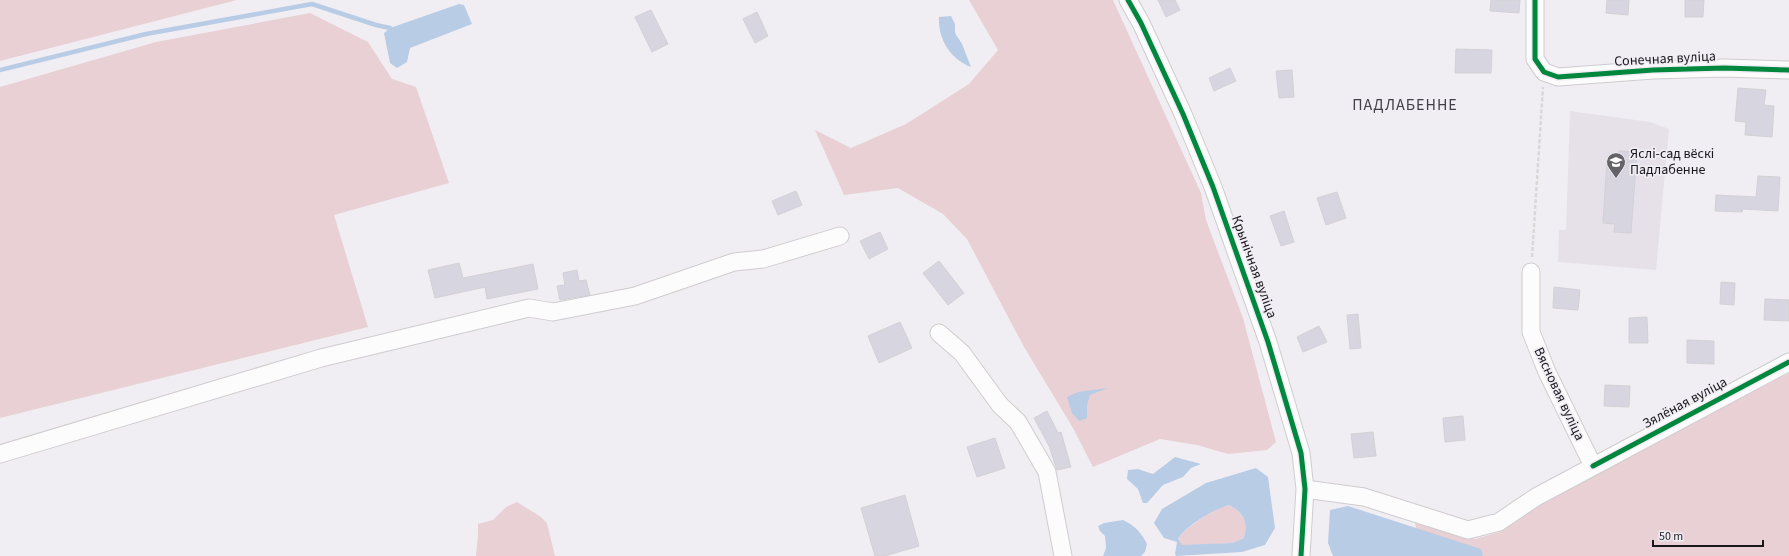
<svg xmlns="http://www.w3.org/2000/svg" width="1789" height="556" font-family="'Source Sans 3',sans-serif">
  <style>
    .built { fill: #e6e0e9 }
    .green { fill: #e8d0d5 }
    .water { fill: #b8cce6; fill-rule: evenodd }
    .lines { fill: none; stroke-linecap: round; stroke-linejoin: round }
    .stream { stroke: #b8cce6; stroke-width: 4.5 }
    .building { fill: #d7d6e0; stroke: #d3d1d5 }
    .minor-casing { stroke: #cecccf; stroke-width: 19 }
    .path { stroke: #d8d8d9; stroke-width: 2.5; stroke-dasharray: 4 2; stroke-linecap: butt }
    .minor { stroke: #fdfcfd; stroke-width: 17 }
    .cycleway-casing { stroke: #f1edf4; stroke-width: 8 }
    .cycleway { stroke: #00873e; stroke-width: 5 }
    .labels { text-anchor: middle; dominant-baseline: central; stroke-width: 3.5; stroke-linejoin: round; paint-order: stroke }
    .street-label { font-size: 14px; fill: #1a181b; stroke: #f1edf4 }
    .poi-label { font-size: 14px; fill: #1a181b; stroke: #f1edf4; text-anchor: start }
    .quarter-label { font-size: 16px; letter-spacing: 1px; fill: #434045; stroke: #f1edf4 }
  </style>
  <rect width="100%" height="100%" fill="#f1eef3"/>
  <!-- built -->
  <path class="built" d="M1570,111L1650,122L1669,129L1656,270L1558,262L1559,230H1566Z"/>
  <!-- green -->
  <path class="green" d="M0,0H237L0,61Z
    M969,0H1113L1201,193L1206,220L1243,318L1276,442L1267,450L1228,454L1197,445L1160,439L1093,467L1073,428L1024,347L967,239L943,214L898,188L844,195L815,130L851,148L906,124L969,84L998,50Z
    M310,13L368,42L392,79L416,87L449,183L334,215L368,327L0,418V87L156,42Z
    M1789,373V556H1454L1418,536L1415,523L1475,539L1500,532L1561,490Z
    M517,502L541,517L547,523L555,556H476L478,535V524L493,520L506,507Z
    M1229,505C1244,514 1248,520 1244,538L1232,543L1182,546L1178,539C1188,525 1213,510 1229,505Z"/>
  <!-- water -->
  <path class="water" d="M459,4L464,5L472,24L410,48L407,62L397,68L390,63L384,33L390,28Z
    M951,16L955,24V33L962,44L971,67C950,59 938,39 939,17Z
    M1108,388L1090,395L1087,405V418L1079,421L1072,413L1067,397L1078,392Z
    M1175,457L1201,464L1191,468L1183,477L1163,485L1147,503H1143L1138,489L1127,479L1128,470L1138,469L1153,474Z
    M1256,468L1268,477L1275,528L1265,545L1242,552L1176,556L1175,554L1177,542L1164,538L1154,523L1162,509L1206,483ZM1229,505C1244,513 1248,521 1244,538L1232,543L1182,545L1178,539C1187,525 1213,510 1229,505Z
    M1348,506L1481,549L1483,556H1333L1328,543L1330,510Z
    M1123,520C1135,526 1141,532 1147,544L1145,552L1141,556H1103L1106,548L1105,536L1100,531L1098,526L1104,523Z"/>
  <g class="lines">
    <!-- stream -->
    <path class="stream" d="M0,70L146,34L312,4L376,25L390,28"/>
  </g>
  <!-- building -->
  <path class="building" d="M1158,0H1175L1180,10L1166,17Z
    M1491,0H1520L1519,13L1490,11Z
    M1607,0H1629L1628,15L1606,13Z
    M1685,0H1704L1703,17H1685Z
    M651,10L668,44L652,52L635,17Z
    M757,12L768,36L755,43L743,19Z
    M1456,49L1492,50L1491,73H1455Z
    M1230,68L1236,81L1214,91L1209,78Z
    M1292,70L1294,97L1279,98L1276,71Z
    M1738,88L1766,90L1764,105L1774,106L1772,137L1745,135L1746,122L1735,121Z
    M1619,151L1637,152L1631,233L1614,232L1615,224L1603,223L1607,160L1618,161Z
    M1758,176L1780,177L1778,211L1743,209L1742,212L1715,211L1716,195L1756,197Z
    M796,191L802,205L778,215L772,201Z
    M1337,192L1346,218L1326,225L1317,198Z
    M1284,211L1294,242L1281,246L1270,216Z
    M880,232L888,249L869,259L860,241Z
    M939,261L964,293L948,305L923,273Z
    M459,263L463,278L533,264L538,289L487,299L485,287L435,298L428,270Z
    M577,270L579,281L586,280L590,295L560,300L557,286L565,285L563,273Z
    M1721,282L1735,283L1734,305L1720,304Z
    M1554,287L1580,290L1578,310L1553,308Z
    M1765,299L1789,300V321L1764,320Z
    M1358,314L1361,348L1350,349L1347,315Z
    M1647,317L1648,343H1629V318Z
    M900,322L912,348L879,363L868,336Z
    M1319,326L1327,342L1303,352L1297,337Z
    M1687,340L1714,341V364L1687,363Z
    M1605,385L1630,386L1629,407L1604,406Z
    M1047,411L1058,433L1061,432L1071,467L1057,470L1049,446L1034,418Z
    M1463,416L1465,440L1445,442L1443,418Z
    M1373,432L1376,456L1354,458L1351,434Z
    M995,438L1005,468L977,477L967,447Z
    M905,495L919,546L885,556H875L861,508Z"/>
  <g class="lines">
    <defs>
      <path id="minor" d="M1128,0L1141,23L1183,114L1213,187L1268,342L1301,453L1305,489L1301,556
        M1535,0V59L1544,72L1558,77L1653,70L1724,68L1789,70
        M1531,272V332L1547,372L1593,466
        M939,333L962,353L1000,405L1018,422L1047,472L1063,556
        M0,454L321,358L529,308L553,312L635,296L734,262L763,259L840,236
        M1305,489L1364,497L1468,530L1499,522L1536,497L1789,362"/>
    </defs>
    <!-- minor casing -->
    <use href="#minor" class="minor-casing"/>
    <!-- path -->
    <path class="path" d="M1532,257L1543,87"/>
    <!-- minor -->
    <use href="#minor" class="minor"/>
    <defs>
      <path id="cycleway" d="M1128,0L1141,23L1183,114L1213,187L1268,342L1301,453L1305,489L1301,556
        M1535,0V59L1544,72L1558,77L1653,70L1724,68L1789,70
        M1593,466L1789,362"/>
    </defs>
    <!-- cycleway casing -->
    <use href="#cycleway" class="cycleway-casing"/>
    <!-- cycleway -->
    <use href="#cycleway" class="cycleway"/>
  </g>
  <!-- icons -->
  <defs>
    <symbol id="school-pin" viewBox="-11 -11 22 30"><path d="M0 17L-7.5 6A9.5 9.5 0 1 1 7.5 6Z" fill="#656367" stroke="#f1edf4"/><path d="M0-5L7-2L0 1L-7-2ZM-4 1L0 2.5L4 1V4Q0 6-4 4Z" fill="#fff"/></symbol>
  </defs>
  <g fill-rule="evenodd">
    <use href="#school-pin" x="1605" y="151" width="22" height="30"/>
  </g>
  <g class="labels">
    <!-- street labels -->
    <g class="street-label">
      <text transform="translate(1665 59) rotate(-3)">Сонечная вуліца</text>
      <text transform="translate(1254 267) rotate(70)">Крынічная вуліца</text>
      <text transform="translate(1559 394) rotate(65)">Вясновая вуліца</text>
      <text transform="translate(1685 403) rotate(-28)">Зялёная вуліца</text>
    </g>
    <!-- poi labels -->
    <g class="poi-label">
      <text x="1630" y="154">Яслі-сад вёскі<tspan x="1630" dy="16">Падлабенне</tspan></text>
    </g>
    <!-- quarter labels -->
    <g class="quarter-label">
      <text x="1405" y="105">ПАДЛАБЕННЕ</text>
    </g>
  </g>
  <!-- scale -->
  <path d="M1653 540v6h110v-6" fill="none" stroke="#1a181b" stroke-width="2"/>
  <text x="1659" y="540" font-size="12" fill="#1a181b" stroke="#f1edf4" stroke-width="3" paint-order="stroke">50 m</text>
</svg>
